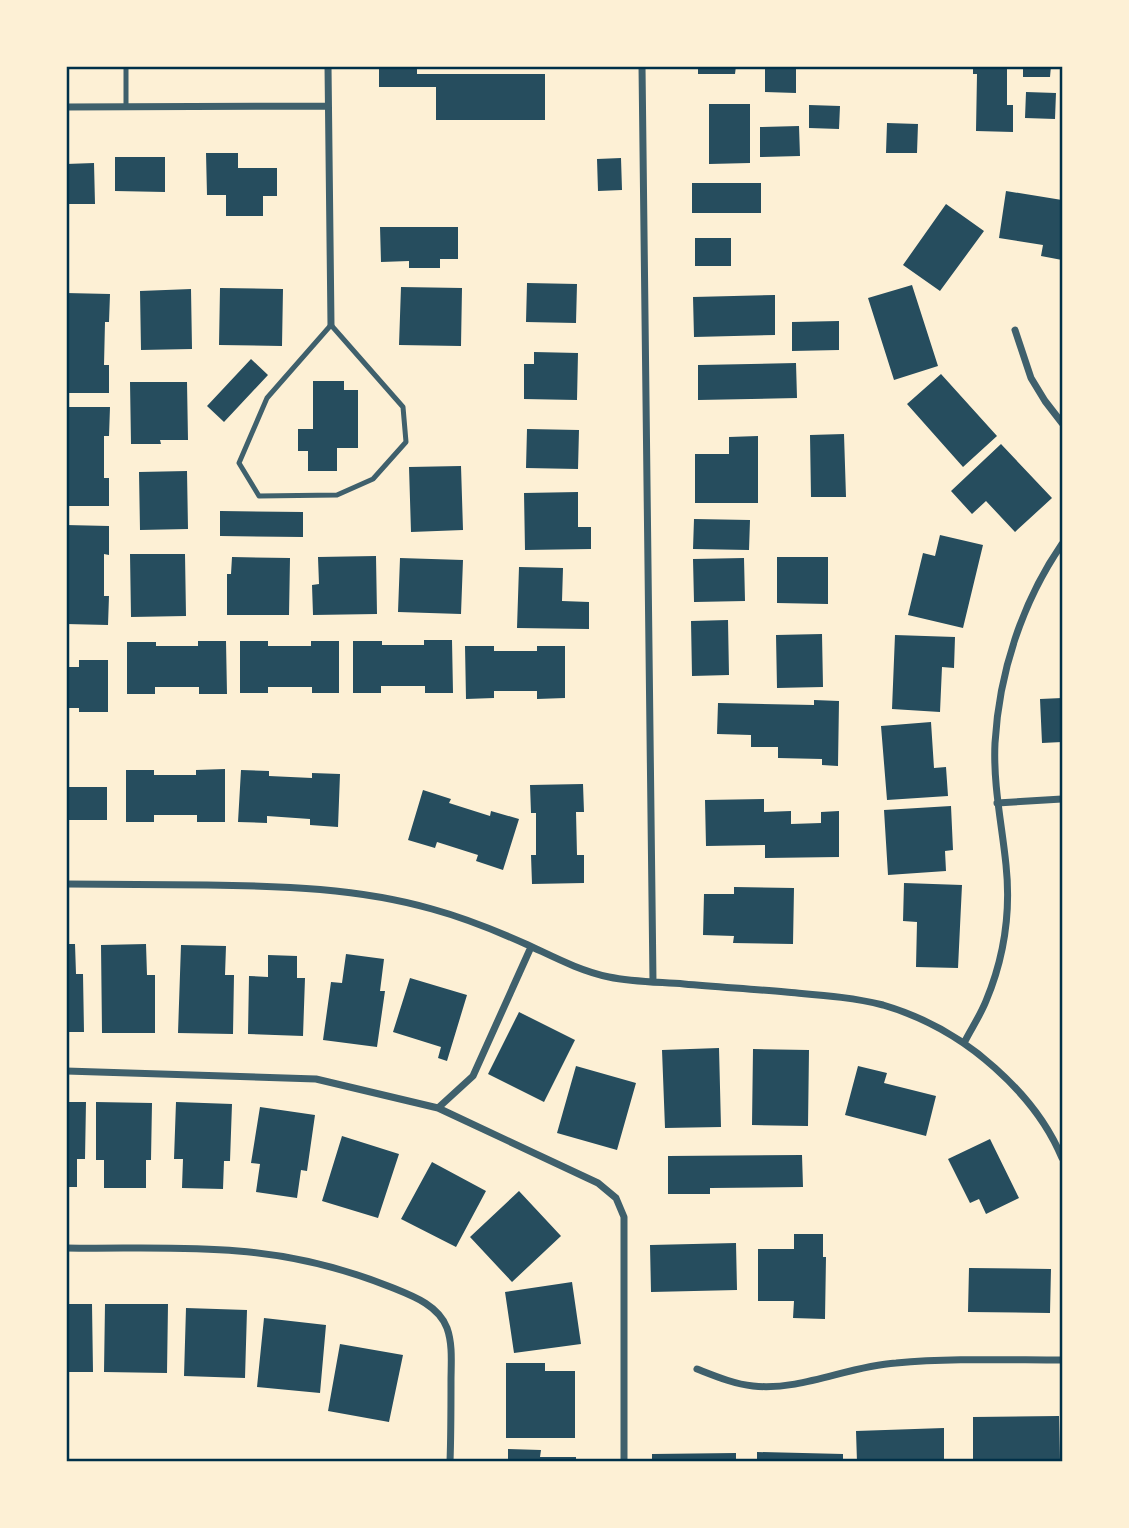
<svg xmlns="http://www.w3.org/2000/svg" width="1129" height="1528" font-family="'PT Sans',sans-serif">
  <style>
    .building { fill: #264d5e }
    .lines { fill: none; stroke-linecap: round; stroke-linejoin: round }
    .service { stroke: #3f606c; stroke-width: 5 }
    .minor { stroke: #3f606c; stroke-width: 7 }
    .neatline { fill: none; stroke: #003049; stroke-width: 2.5 }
  </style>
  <rect width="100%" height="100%" fill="#fdf0d5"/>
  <!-- building -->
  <path class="building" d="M379,66H417V74H545V120H436V87H379Z
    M698,66H736L735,74H698Z
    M765,66H796V93L765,92Z
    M973,66H1007V105H1013V132L976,131L977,74H973Z
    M1023,66H1051L1050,77H1023Z
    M1026,92L1056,93L1055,119L1025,118Z
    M709,104H750V163L709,164Z
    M809,105L840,106L839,129L809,128Z
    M887,123L918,124L917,153H886Z
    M799,126L800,156L760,157V127Z
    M206,153H238V168H277V196H263V216H226V195H207Z
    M115,157H165V192L115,191Z
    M621,158L622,190L598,191L597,159Z
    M94,163L95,204H66V164Z
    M692,183H761V213H692Z
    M1006,191L1062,200V260L1041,256L1043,245L999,238Z
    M946,204L984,231L940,291L903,265Z
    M380,227H458V259H440V268H409V261L381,262Z
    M695,238H731V266H695Z
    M527,283L577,284L576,323L526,322Z
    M912,285L938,366L894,380L868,298Z
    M401,287L462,288L461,346L399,345Z
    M220,288L283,289L282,346L219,345Z
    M191,289L192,349L141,350L140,291Z
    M66,293L110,294L109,322H105L104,365H109V393H66Z
    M775,295V335L694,337L693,297Z
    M839,321V350L792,351V322Z
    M534,352L578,353L577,400L524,399V364H534Z
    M251,359L268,375L224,422L207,406Z
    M796,363L797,398L698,400V365Z
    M941,374L997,436L963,467L907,404Z
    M313,381H344V390H358V448H337V471H308V451H298V429H313Z
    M130,382H187L188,440H160L161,444H131Z
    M66,407H110L109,436H104V478H109V506H66Z
    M527,429L579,430L578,469L526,468Z
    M844,434L846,497H811L810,435Z
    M758,436V503H695V454H729V437Z
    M1001,444L1052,498L1015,532L986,501L972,514L951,491Z
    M461,466L463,530L411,532L409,467Z
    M187,471L188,529L140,530L139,472Z
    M578,492V527H591V549L525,550L524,493Z
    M220,511L303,512V537L220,536Z
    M694,519L750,520L749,550L693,549Z
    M66,525L109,526V555L104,554V596H109L108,625L66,624Z
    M940,535L983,545L963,628L908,615L923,553L935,556Z
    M130,554H185L186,616L131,617Z
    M376,556L377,614L313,615L312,585L319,584L318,557Z
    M232,557L290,558L289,615H227V574H231Z
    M777,557H828V604L777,603Z
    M400,558L463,560L461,614L398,612Z
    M744,558L745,601L694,602L693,559Z
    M519,567L563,568L562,601L589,602V629L517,628Z
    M728,620L729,675L692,676L691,621Z
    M822,634L823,687L777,688L776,635Z
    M895,635L955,637L954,668L942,667L940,712L892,709Z
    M424,640H452L453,693H425V686H381V693H353V641H382V645H424Z
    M198,641H226L227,694H199V687H155V694H127V642H156V646H198Z
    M240,641H268V646H311V641H339V693H312V687H268V693H240Z
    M465,646H494V651H537V646H565V698L537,699V691H494V698L466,699Z
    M79,660H108V712H79V708H66V667H79Z
    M1062,698V742L1042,743L1040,699Z
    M814,700L839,701L838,766L822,765V759L778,758V747H751V735L717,734L718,703L814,705Z
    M931,722L934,768L946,767L948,796L887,800L881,726Z
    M225,769V822H197V815H154V822H126V770H154V775H196V770Z
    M241,770L269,771V776L312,778V773L340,774L338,827L310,825V819L267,816V823L238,822Z
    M583,784L584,812H576L577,855H584V883L532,884L531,855H536V813H531L530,785Z
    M66,787H107V820H66Z
    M423,790L451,799L449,803L490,816L491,811L519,819L503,870L476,861L478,855L437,842L435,848L408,840Z
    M764,799V812L791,811V824L821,823V812L839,811V857L765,858V845L706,846L705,800Z
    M951,806L953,850L945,851L946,871L888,875L884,810Z
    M904,883L962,885L958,968L916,967L917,922L903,921Z
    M734,887L794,888L793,944L733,943L734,936L703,935L704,894H734Z
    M66,944H75L76,974H83L84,1032H66Z
    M146,944L147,975H155V1033H102L101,945Z
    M181,945L226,946L225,975H234L233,1034L178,1033Z
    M346,954L384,959L380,991H385L377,1047L323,1040L331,982L342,983Z
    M268,955L297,956V978H305L303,1036L248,1034L249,976L268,977Z
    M410,978L467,995L447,1061L438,1058L441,1047L393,1032Z
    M519,1012L575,1040L544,1102L488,1074Z
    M719,1048L721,1127L665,1128L662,1050Z
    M753,1049L809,1050L808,1126L752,1125Z
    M576,1066L636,1083L617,1150L557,1133Z
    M858,1066L887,1073L884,1083L936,1096L926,1136L845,1115Z
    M66,1102H86L85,1159H77V1187H66Z
    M96,1102L152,1103L151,1160H146V1188H104V1160H96Z
    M176,1102L232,1104L230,1161H224L223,1189L182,1188L183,1159H174Z
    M260,1107L315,1115L307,1171L301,1170L297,1198L256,1192L260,1164L251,1163Z
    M342,1136L399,1154L378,1218L322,1201Z
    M990,1139L1019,1198L986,1214L979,1199L970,1203L948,1159Z
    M802,1155L803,1187L710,1188V1194H668V1156Z
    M432,1162L486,1191L456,1247L401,1219Z
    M519,1191L561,1236L512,1282L470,1237Z
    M794,1234H823V1257H826L825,1319L793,1318L794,1301H758V1249H794Z
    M736,1243L737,1290L651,1292L650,1245Z
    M969,1268L1051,1269L1050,1313L968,1312Z
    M572,1282L581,1344L514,1353L505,1292Z
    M66,1304H92L93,1372H66Z
    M105,1304H168L167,1373L104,1372Z
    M186,1308L247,1310L245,1378L184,1376Z
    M264,1318L326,1325L320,1393L257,1387Z
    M340,1344L403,1355L389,1422L328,1411Z
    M506,1363H545V1371H575V1438H506Z
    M1059,1416L1060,1462H973V1417Z
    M944,1428V1462H857L856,1431Z
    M508,1449L541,1450L540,1457H576V1462H508Z
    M757,1452L843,1454V1462H757Z
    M736,1453V1462H652V1454Z"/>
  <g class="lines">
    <!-- service -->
    <path class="service" d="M126,106V66
      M331,325L403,407L406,442L373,479L337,495L259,496L239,463L267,398Z"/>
    <!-- minor -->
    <path class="minor" d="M328,66L331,325
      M642,66L653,982
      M66,107L327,106
      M1015,330L1031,378L1045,401L1062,423
      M997,803L1062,799
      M66,884C113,884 160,885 207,885C283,886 358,888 432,909C465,918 497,931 528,945C554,957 580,971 609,977C633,982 659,982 684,984C718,987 752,989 786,992C819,995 851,997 883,1005C924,1017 963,1039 995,1068C1023,1093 1048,1124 1062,1158
      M964,1043C971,1029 980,1016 986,1001C1004,958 1011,912 1006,865C1002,825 993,785 995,743C999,673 1022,602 1062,544
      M66,1071L316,1079L438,1108L598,1183L616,1198L624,1217V1462
      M438,1108L473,1076L531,947
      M66,1248C123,1249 181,1246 238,1251C289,1255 340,1267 388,1286C410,1295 438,1304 447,1328C453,1345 451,1364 451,1381C451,1408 451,1435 450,1462
      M697,1369C715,1376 734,1384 753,1386C802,1391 848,1366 896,1363C951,1358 1007,1360 1062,1360"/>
  </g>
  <!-- border -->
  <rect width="1129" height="1528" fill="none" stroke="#fdf0d5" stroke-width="136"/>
  <rect x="68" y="68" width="993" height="1392" class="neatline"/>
</svg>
